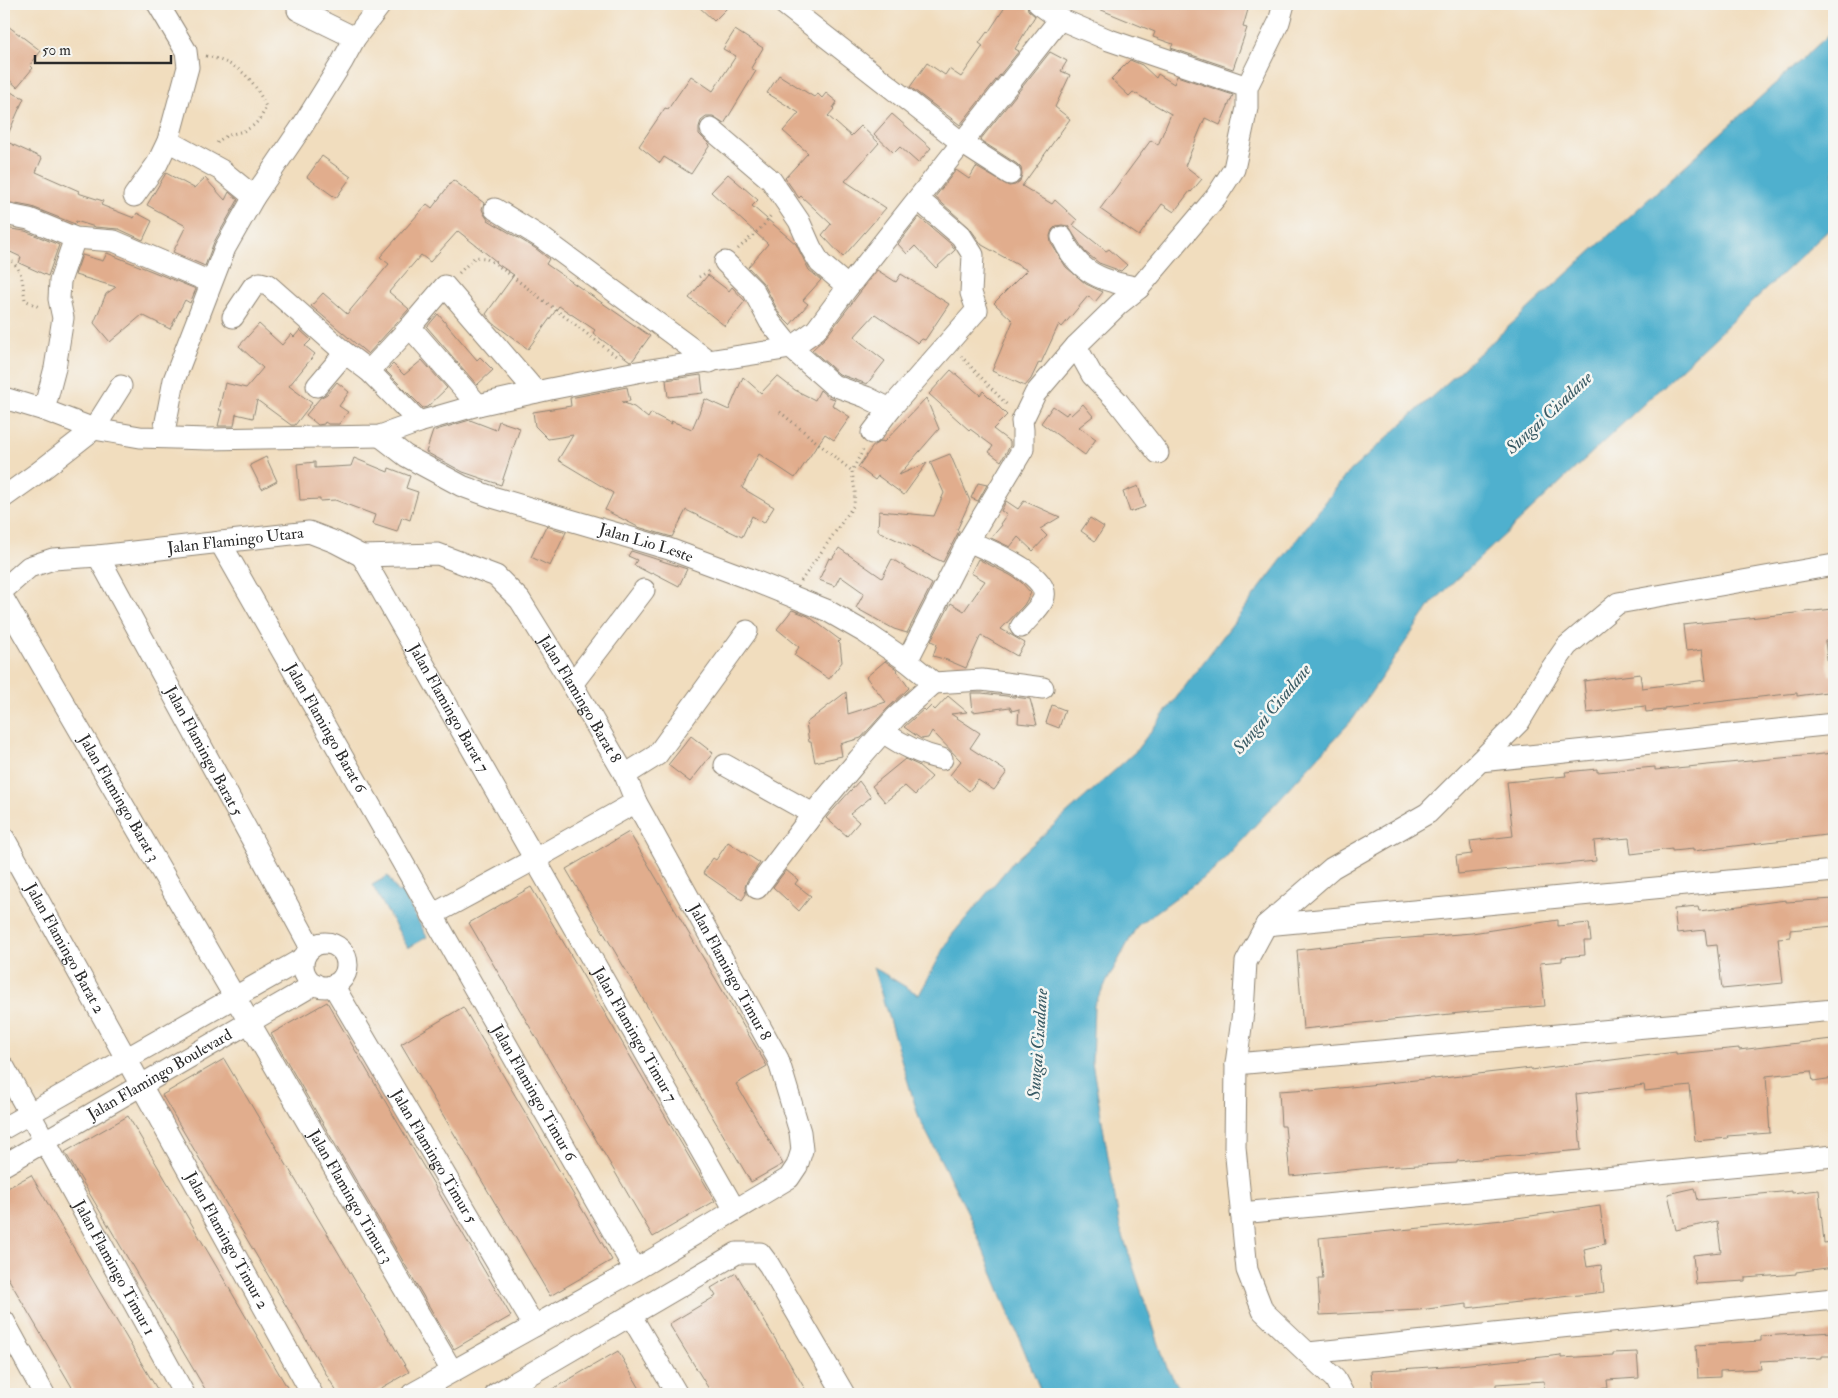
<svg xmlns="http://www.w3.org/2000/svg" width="1838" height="1398" font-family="'IM FELL Double Pica',serif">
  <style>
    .water { fill: #50b0ce; stroke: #3e6e7c }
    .building { fill: #e1ad8d }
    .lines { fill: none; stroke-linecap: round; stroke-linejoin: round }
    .minor-casing { stroke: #8e8474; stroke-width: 23 }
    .path { stroke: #8e8474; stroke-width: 3; stroke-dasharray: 1 4; stroke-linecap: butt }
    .minor { stroke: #fff; stroke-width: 21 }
    .labels { text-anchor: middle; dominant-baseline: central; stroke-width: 5; stroke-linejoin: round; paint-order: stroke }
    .street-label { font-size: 16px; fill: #2b2b2b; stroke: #f6f6f2 }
    .water-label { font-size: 18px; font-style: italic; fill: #385a64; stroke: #f6f6f2 }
  </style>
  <rect width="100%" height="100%" fill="#f6f6f2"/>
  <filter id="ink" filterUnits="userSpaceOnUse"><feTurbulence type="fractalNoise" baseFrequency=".02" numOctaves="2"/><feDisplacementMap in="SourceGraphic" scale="10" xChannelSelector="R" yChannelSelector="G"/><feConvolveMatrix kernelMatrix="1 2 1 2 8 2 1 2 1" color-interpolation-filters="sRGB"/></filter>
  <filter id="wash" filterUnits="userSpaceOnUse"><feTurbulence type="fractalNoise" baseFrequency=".0096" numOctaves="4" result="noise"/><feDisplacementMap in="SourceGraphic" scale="20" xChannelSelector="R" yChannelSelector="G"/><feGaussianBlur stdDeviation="1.12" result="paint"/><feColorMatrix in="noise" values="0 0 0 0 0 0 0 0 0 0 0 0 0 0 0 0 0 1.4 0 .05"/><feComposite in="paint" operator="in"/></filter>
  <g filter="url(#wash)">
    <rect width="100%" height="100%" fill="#f1ddbe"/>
    <!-- water -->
    <path class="water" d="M1834,30V225L1432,603L1353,719L1214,870L1137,926L1094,1005L1092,1062L1120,1227L1167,1368L1183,1394H1042L968,1213L919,1118L873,967L919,995L951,936L1013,862L1135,752L1346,475Z
      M388,876L398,893L402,892L427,937L408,948L372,885Z"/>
    <g id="blocks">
      <!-- building -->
      <path class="building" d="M696,4H731L714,21Z
        M1007,4H1027L1028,10L1035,16L1015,49L1019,51L960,125L910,87L927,63L945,75L949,69L961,77L983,46L979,43L987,32L988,33Z
        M1087,4H1240L1249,6L1243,27L1247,28L1233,69L1171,48L1173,44L1153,37L1155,32Z
        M4,23L41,51L30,65L33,68L17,87L4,75Z
        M735,30L763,48L751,68L756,71L724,124L713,117H706L701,121L699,127V134L710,145L691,174L664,157L660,163L639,146L665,108L668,109L691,76L713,91L736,56L723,49Z
        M1050,52L1067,61L1061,71L1070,75L1055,107L1070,119L1022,186L1052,204L1055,200L1077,220L1073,225L1106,251L1109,249L1127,265L1121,271L1099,263L1085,252L1068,226L1062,225L1056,226L1052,230L1050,236L1051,243L1066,267L1086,284L1103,292L1095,302L1088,296L1062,327L1059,324L1041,363L1039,362L1031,379L1025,386L992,371L1013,321L994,303L1027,270L982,245L969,227L935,197L956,170L969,179L976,167L1009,186L1015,185L1020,181L1022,174L1021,168L1017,164L980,140Z
        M1130,60L1142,65L1156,78L1158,74L1174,84L1177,76L1233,95L1220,125L1205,118L1185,166L1202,179L1191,192L1190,191L1174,212L1162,204L1139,236L1100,209L1151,140L1158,145L1171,114L1133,92L1129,96L1111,79Z
        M779,75L814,97L818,94L822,98L826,93L837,102L833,108L834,109L828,116L851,136L861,126L879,143L845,181L886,208L843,257L822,235L831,224L801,196L799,198L785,178L808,153L783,131L799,113L767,93Z
        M8,91L24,98L5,141L42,158L36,172L79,191L78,193L103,201L101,205L134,218L137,213L152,221L143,240L119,229L95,227L76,221L75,224L32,207L11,203H4V100Z
        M892,114L931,148L918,163L900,147L894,153L874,134Z
        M322,156L351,177L336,198L307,177Z
        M166,173L194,188L205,178L225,200L229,192L238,200L214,242L205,266L173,252L186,226L147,205Z
        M728,174L758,200L752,206L796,244L809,270L821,280L803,300L808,304L790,325L780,315L764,284L748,267L768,244L711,192Z
        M453,180L484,203L482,209L484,214L488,220L535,248L549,259L546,264L650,336L633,360L630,361L593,333L595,330L559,306L528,349L493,323L486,314L514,275L496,263L497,262L458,231L430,262L421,255L389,292L409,309L368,354L311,306L323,293L347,314L389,264L380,257L427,204L432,208Z
        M919,217L951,244L955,250L936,268L915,246L907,254L898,244Z
        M4,228L25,231L59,245L48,276L19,263L21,257L4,249Z
        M107,253L196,289L190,303L185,300L170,329L142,315L110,342L94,323L106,294L116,287L75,275L82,255L103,261Z
        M877,270L896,282L901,274L949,304L925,340L922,339L918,343L875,314L854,337L885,361L867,384L839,374L812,350L826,337Z
        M708,275L729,291L732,287L745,301L725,326L689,298Z
        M438,314L477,360L480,357L493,370L477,385L427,327Z
        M259,324L282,345L291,334L294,337L300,330L311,340L305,346L315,354L289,386L312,403L295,425H291L257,400L253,418L236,414L234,426H218L222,410H219L225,383L246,388L263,368L239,346Z
        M422,360L447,388L427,407L423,408L386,371L393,364L404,375Z
        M951,370L980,395L983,391L1007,415L993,429L1010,442V446L1001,461L989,452L993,446L970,429L969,430L929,394Z
        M701,375L703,393L668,397L666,380Z
        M777,376L795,390L815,400L820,390L828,397L835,399L832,405L850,417L834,440L825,434L795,478L759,454L742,488L774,507L764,523L752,516L742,537L686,510L672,537L638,527L605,510L613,493L558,460L573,435L548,439L535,426L533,412L571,406L570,398L627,387L630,401L622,402L634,407L648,418L651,413L672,424L671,421L692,429L705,399L729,410L743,377L761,393Z
        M337,382L349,392L339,406L348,412L339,424H328L325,422L324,424L318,425L306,415L320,398L327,394Z
        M926,398L939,429L899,475L927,463L904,495L878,476L875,480L858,467L874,445L882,441L884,442Z
        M1083,404L1093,416L1079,427L1096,439L1085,455L1041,423L1053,406L1066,415L1068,412L1071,415Z
        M470,420L496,430L499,421L520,428L501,485L463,472L426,452L433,431Z
        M950,454L970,501L957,530L959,531L943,562L878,531L879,511L934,516L944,493L930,462Z
        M266,457L277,481L262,489L250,465Z
        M354,458L388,472L389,468L410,476L406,488L418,492L410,520L402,517L397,532L372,524L375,515L335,500L320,501V499L300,500L297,464L315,462V468L351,466Z
        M978,483L987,485L978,501L971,498Z
        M1138,486L1145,507L1130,512L1123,492Z
        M1006,501L1018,509L1024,501L1060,517L1040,529L1047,536L1033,551L1018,537L1010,547L991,538L1002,525L1000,524L1007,514L1001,511Z
        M1090,518L1104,527L1095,541L1081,531Z
        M546,526L566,532L550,566L531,557Z
        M839,548L882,578L892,559L932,584L907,633L894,629L856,608L864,593L840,576L835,586L819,580L829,558L832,559Z
        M631,551L687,569L679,586L652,572L651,574L634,565L637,560L628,556Z
        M978,559L1010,575L1021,582L1031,593L1024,605L1001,629L1025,643L1017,656L981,635L966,668L947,660L933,656L937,644L931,641L951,603L964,611L985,581L971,573Z
        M1833,609L1834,640L1825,641L1829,675H1834V691L1797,696V693L1751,698L1664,708V710L1646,712L1645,706L1587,713L1584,681L1640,674L1642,688L1706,680L1702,650L1686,652L1683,625Z
        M792,610L808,616L840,640L838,642L840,644L842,662L829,679L794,655L799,647L777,629Z
        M885,661L898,670L897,671L909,688L887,709L861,738L840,744L842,756L815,762L811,742H809L806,723L846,692L848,714L886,702L866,677Z
        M971,693H982L1030,699L1037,725L1018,723L1019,709L1012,711L1010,707L973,712Z
        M948,696L967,712L951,714L980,733L970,748L1007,772L994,790L978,780L969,791L950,775L961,761L932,731L928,738L921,739L904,727L924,709L926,711L931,706L935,710Z
        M1052,705L1065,710L1059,728L1046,723Z
        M691,736L713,753L690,782L668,765Z
        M1834,753V834L1693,851V849L1672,851V849L1631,854L1629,838L1594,841L1596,861L1458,874L1456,856L1472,854L1470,841L1513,836L1507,782L1566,776L1565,772L1597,769V772L1655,767V770Z
        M905,759L918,765L932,777L915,795L905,786L885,802L872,786Z
        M859,781L871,797L850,814L859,822L847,836L826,818Z
        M629,832L767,1066L736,1084L783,1164L751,1182L566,869Z
        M728,842L760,863L747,881L745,887L746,894L742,900L703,873L713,858L716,860Z
        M786,870L798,880L795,884L811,896L799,911L773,887Z
        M531,887L715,1201L653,1237L469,923Z
        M1834,899V926L1790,930V937L1778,938L1783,983L1722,989L1717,945L1707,946L1705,930L1677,933L1674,909L1698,907L1699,911L1786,900V902Z
        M1558,920V926L1589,923L1591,941H1584L1585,955L1562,957V961L1540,963L1545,1006L1480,1011L1303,1029L1297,950L1384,940L1472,933Z
        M327,1002L511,1316L454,1349L271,1034Z
        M463,1007L612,1260L550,1296L401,1044Z
        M1832,1039L1834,1056V1078L1813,1081L1811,1071L1766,1076L1770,1133L1727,1136L1728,1138L1695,1141L1690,1086L1645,1091L1644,1085L1576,1094L1581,1150L1457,1161V1163L1381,1167L1290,1176L1285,1126H1281L1279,1091L1310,1089V1091L1360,1086L1434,1078V1079L1531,1068V1070L1676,1052V1054L1739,1048V1050Z
        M224,1059L409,1372L371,1394H338L162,1095Z
        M128,1116L177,1199L291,1394H208L114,1235L65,1152Z
        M31,1175L142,1364L160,1394H76L11,1283L4,1271V1190Z
        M1695,1188L1698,1200L1792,1191V1193L1819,1190L1824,1243L1832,1242L1834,1267L1796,1272V1274L1745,1278V1281L1696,1284L1693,1255L1721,1252L1717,1221L1676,1230L1668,1194Z
        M1600,1206L1605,1244L1584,1249L1587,1267L1601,1265L1604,1292L1467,1308V1304L1419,1310L1320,1315L1318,1279H1323L1319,1238L1503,1220Z
        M736,1273L750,1297L808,1394H712L669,1324L716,1296L711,1288Z
        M1834,1332V1356H1822V1358L1760,1361L1761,1369L1720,1371V1377L1698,1378L1696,1345L1761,1341V1336Z
        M618,1351L643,1394H544L575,1376Z
        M1637,1352L1639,1378L1607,1380L1608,1388L1585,1390V1394H1545L1544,1381L1496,1384V1390L1451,1394H1373L1371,1371L1459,1365L1543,1357L1561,1355V1358L1613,1355V1353Z"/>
    </g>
  </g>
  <g filter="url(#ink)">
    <use href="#blocks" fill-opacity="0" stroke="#8e8474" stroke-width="1"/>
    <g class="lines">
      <defs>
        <g id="minor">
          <path d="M784,4L962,143L1010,174"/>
          <path d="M298,10L355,38"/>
          <path d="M1247,87L1279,22L1284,4"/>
          <path d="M711,129L771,180L799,221L811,248L820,263L848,287"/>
          <path d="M168,141L221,170L254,197"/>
          <path d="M134,196L157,164L168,141L188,67L186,51L158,4"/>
          <path d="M495,209L542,238L710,362"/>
          <path d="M4,216L9,215L29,219L75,238L114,241L203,279L210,284"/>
          <path d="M1062,237C1079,275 1102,280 1139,288"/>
          <path d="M725,262L753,290L770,322L791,348L833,385L866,397L890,409"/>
          <path d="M233,317L253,287L260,283L268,285L345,353L369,371L419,422"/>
          <path d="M410,327L478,405"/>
          <path d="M1076,346L1092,375L1118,402L1158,453"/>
          <path d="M369,371L410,327L445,286L536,392"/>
          <path d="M317,386L345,353"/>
          <path d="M4,398L44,410L94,429L140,437L208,439L380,436L419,422L478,405L550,389L637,372L791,348L816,330L848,287L1060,19"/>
          <path d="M44,410L55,368L63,318L59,299L60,281L75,238"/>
          <path d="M872,433L890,409L977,310L971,293L973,255L961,236L918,199"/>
          <path id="s1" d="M380,436L406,456L462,486L492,497L669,549L747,578L826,610L866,633L907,661"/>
          <path d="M163,437L174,380L225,248L254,197L303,125L342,62L355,38L381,4"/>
          <path d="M4,497L39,472L94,429L121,386"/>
          <path d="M968,541C985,549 1054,575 1043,600C1039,609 1027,619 1021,627"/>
          <path id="s2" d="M220,542L635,1270"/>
          <path id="s3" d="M98,556L311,948"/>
          <path id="s4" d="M362,556L735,1210"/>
          <path id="s5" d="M4,589L29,567L53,559L98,556L309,532L335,542L362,556L438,554L496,576L520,600L572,684L625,775L636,802L778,1059L800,1132L802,1150L797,1166L789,1178L635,1270L412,1394"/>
          <path id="s6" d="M4,600L452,1371"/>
          <path d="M934,683L982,680L1043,688"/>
          <path d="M572,684L644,590"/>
          <path d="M883,732C902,745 919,754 942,759"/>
          <path d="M1480,761L1834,724"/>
          <path d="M725,765L813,814"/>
          <path d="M625,775L657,755L747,631"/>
          <path id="s7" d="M4,838L312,1394"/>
          <path d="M757,888L813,814L859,759L896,717L934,683L907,661L968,541L1023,449V430L1022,421L1035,394L1076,346L1119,304L1139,288L1216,197L1234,169L1247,108V87L1109,40L1060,19L1039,4"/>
          <path d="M432,915L535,859L636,802"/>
          <path d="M1266,925L1834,871"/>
          <circle cx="325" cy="965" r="22"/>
          <path id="s8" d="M333,985L534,1326"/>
          <path d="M1236,1064L1834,1010"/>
          <path id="s9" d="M4,1067L184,1394"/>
          <path d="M4,1128L304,958"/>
          <path id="s10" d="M4,1165L315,984"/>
          <path d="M1241,1213L1834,1156"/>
          <path d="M631,1316L677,1394"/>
          <path d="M4,1321L44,1394"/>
          <path d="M1308,1353L1834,1299"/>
          <path d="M496,1394L737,1253H760L769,1265L844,1394"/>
          <path d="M1343,1394L1335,1379L1263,1311L1247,1270L1235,1147L1236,1064L1243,1012L1246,962L1266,925L1332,868L1428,813L1519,722L1549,672L1567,646L1618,603L1834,565"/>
        </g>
      </defs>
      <!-- minor casing -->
      <use href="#minor" class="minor-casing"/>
      <!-- path -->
      <path class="path" d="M206,56C239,64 253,77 266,107C251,143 228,125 215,146
        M738,249L763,226L772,214
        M4,255C23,268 22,278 25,300L41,308
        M459,273L475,257L485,258L496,264L616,356
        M699,277L709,271
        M961,356L1008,406
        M780,412L852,471
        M801,581L854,505L855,492L852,471L863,450"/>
      <!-- minor -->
      <use href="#minor" class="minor"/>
    </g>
  </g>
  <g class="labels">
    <!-- street labels -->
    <g class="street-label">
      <text stroke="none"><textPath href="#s5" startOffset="242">Jalan Flamingo Utara</textPath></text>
      <text stroke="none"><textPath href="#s1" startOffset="289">Jalan Lio Leste</textPath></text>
      <text stroke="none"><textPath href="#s5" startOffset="662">Jalan Flamingo Barat 8</textPath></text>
      <text stroke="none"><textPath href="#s4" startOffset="175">Jalan Flamingo Barat 7</textPath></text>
      <text stroke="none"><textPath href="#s2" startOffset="214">Jalan Flamingo Barat 6</textPath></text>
      <text stroke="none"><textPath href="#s3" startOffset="222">Jalan Flamingo Barat 5</textPath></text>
      <text stroke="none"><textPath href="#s6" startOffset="229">Jalan Flamingo Barat 3</textPath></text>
      <text stroke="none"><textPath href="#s7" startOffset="126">Jalan Flamingo Barat 2</textPath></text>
      <text stroke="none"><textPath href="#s5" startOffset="974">Jalan Flamingo Timur 8</textPath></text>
      <text stroke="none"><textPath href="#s4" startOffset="551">Jalan Flamingo Timur 7</textPath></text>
      <text stroke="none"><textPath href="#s10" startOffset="180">Jalan Flamingo Boulevard</textPath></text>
      <text stroke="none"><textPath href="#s2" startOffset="634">Jalan Flamingo Timur 6</textPath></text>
      <text stroke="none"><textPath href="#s8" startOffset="199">Jalan Flamingo Timur 5</textPath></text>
      <text stroke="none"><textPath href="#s6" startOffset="690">Jalan Flamingo Timur 3</textPath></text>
      <text stroke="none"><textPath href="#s7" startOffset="460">Jalan Flamingo Timur 2</textPath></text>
      <text stroke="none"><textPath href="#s9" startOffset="229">Jalan Flamingo Timur 1</textPath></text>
    </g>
    <!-- water labels -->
    <g class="water-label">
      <text transform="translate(1549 413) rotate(-43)">Sungai Cisadane</text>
      <text transform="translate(1272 709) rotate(-50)">Sungai Cisadane</text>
      <text transform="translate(1038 1044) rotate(-86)">Sungai Cisadane</text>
    </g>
  </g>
  <!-- margin -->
  <rect width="1838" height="1398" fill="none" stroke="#f6f6f2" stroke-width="20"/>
  <!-- scale -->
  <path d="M35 55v8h136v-8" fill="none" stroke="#2b2b2b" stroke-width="2.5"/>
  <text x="42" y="55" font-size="15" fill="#2b2b2b" stroke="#f6f6f2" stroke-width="4" paint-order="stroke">50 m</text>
</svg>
